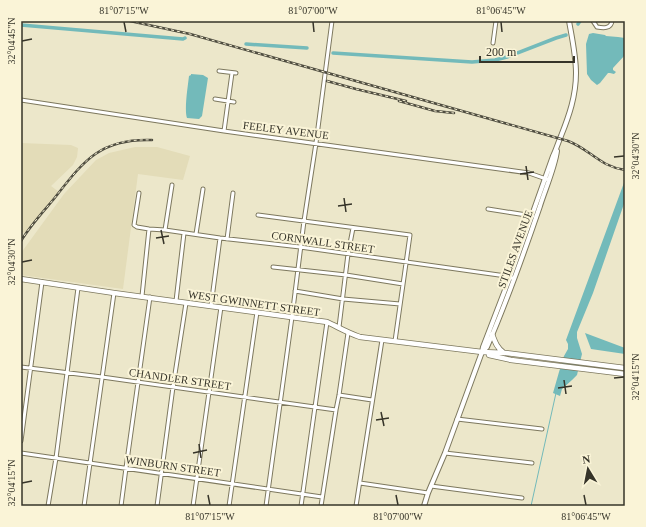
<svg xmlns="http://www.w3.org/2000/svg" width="646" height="527" font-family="Georgia,serif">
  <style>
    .built { fill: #e3dcb8 }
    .water { fill: #73baba }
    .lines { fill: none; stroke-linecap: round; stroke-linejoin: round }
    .stream { stroke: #73baba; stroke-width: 1 }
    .canal { stroke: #73baba; stroke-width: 3.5 }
    .minor-casing { stroke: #7d785e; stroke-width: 5 }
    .tertiary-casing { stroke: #7d785e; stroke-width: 6 }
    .secondary-casing { stroke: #7d785e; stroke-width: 6 }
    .minor { stroke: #fff; stroke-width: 3 }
    .tertiary { stroke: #fff; stroke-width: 4 }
    .secondary { stroke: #fff; stroke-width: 4.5 }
    .rail-casing { stroke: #4f4d40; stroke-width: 2.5 }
    .rail { stroke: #faf4d7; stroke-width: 1; stroke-dasharray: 3; stroke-linecap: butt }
    .ticks { fill: none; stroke: #363429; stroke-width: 1.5 }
    .labels { text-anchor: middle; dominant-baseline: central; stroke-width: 4; stroke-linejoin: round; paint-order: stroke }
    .street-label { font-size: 11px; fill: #363429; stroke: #faf4d7 }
    .neatline { fill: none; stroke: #363429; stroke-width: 1.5 }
    .ticks-label { font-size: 10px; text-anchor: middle; fill: #363429 }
  </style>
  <rect width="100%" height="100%" fill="#ece7ca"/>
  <!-- built -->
  <path class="built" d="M21,143L71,145L78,148L77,157L73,165L51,186L59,192L26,233L21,232Z
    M135,147H157L190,156L183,180L138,174L123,289L21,275V253L64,194L96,160L109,153Z"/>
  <!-- water -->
  <path class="water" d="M593,33L605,35L606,36L618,37L625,38V55L613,68V70L616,72L614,74L610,73H608L600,83L597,85L591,80L587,74L586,44L589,34Z
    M191,74L203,75L208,78L202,116L199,119L187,118C184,110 188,85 189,76L191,75Z
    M625,180V201L593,293L577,332V338L582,354L581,358L577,375L572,380L562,389L560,396L553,393L559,372L564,356L568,349V344L566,340Z
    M585,333L625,348V354L591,349Z"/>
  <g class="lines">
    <!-- stream -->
    <path class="stream" d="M531,506L556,393
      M624,506H625"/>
    <!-- canal -->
    <path class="canal" d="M578,24L580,21
      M21,25L183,39L185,38
      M246,44L307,48
      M333,53L472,62L495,60L507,57L556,38L566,35"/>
    <defs>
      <path id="minor" d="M593,21L597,27C603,28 611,29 612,21
        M493,43L496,21
        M219,71L236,73
        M215,99L234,102
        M21,100L224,131L529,173L549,180
        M224,131L232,73
        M139,193L134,225L137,227L149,229L165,230L220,238L300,247L506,276L512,278
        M488,209L533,216
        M258,215L410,235L395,341
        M165,230L172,185
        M196,234L203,189
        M227,239L233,193
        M273,267L346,275L403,284
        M295,291L343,299L400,304
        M142,296L149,229
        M176,301L184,233
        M211,306L220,238
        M339,327L348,254L353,228
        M21,367L102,377L336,410
        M339,395L372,400
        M457,419L542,429
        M21,441L42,282
        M21,453L322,497
        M445,453L532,463
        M360,483L428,493
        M431,486L522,498
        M48,506L56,458L78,288
        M84,506L114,293
        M121,506L126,468L150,297
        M157,506L173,387L186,303
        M193,506L221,307
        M229,506L257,312
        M266,506L292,317L304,221L316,143L332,21
        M301,506L327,322
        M321,506L336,410L339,395L348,333
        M356,506L382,340"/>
      <path id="tertiary" d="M482,352L487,347C507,301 524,253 540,206C545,190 555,167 557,151
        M424,506L428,493L445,453L482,352L483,347L510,277L553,156C556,150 558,143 561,136C569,116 576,96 576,73C576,56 572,38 569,21"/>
      <path id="secondary" d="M21,279L114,293L327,322C338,327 348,333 360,337L482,352L506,353L625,368
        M492,334C495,342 497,348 504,353
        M489,355L511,360L625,374"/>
    </defs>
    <!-- minor casing -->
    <use href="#minor" class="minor-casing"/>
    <!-- tertiary casing -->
    <use href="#tertiary" class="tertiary-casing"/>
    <!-- secondary casing -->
    <use href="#secondary" class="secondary-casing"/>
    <!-- minor -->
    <use href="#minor" class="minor"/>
    <!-- tertiary -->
    <use href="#tertiary" class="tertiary"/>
    <!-- secondary -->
    <use href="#secondary" class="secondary"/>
    <defs>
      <path id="rail" d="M130,21L190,34L568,141C582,146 593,157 606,164C612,167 619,169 625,170
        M327,81L356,89L406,101
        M399,101L435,111L454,113
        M21,241C30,226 42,213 53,200C83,162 99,138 152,140"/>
    </defs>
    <!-- rail casing -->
    <use href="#rail" class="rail-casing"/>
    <!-- rail -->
    <use href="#rail" class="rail"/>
  </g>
  <!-- ticks -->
  <path class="ticks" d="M124,22L126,32M313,22L314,32M501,22L502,32M22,41L32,39M614,157L624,156M526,166L528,180M520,174L534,172M344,198L346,212M338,206L352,204M161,230L164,244M156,238L169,236M22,262L32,260M614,378L624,377M564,380L566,394M558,388L572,386M381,412L384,426M376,420L389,418M199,444L201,458M193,453L207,450M22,483L32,481M208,495L210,505M396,495L398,505M584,495L586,505"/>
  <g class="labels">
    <!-- street labels -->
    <g class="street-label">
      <text transform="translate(286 130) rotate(7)">FEELEY AVENUE</text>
      <text transform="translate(323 242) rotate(8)">CORNWALL STREET</text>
      <text transform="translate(515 249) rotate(-70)">STILES AVENUE</text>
      <text transform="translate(254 303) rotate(8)">WEST GWINNETT STREET</text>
      <text transform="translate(180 379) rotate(8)">CHANDLER STREET</text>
      <text transform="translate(173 466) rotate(8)">WINBURN STREET</text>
    </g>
  </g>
  <!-- border -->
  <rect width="646" height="527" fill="none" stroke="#faf4d7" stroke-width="44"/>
  <!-- north arrow -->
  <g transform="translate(588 469) rotate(350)" stroke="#faf4d7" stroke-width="3" paint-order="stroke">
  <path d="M0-3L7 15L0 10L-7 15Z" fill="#363429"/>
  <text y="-6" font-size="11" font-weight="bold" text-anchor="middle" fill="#363429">N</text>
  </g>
  <!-- scale -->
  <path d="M480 56v6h94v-6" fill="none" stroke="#363429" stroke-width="2"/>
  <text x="486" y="56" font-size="12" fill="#363429" stroke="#faf4d7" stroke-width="3" paint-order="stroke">200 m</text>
  <rect x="22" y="22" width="602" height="483" class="neatline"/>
  <g class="ticks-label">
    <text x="124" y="14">81°07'15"W</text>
    <text x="313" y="14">81°07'00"W</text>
    <text x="501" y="14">81°06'45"W</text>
    <text transform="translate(11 41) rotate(-90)" y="4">32°04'45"N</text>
    <text transform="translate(635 156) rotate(-90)" y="4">32°04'30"N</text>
    <text transform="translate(11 262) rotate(-90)" y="4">32°04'30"N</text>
    <text transform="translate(635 377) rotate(-90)" y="4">32°04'15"N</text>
    <text transform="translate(11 483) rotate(-90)" y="4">32°04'15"N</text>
    <text x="210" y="520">81°07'15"W</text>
    <text x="398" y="520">81°07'00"W</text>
    <text x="586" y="520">81°06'45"W</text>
  </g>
</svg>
